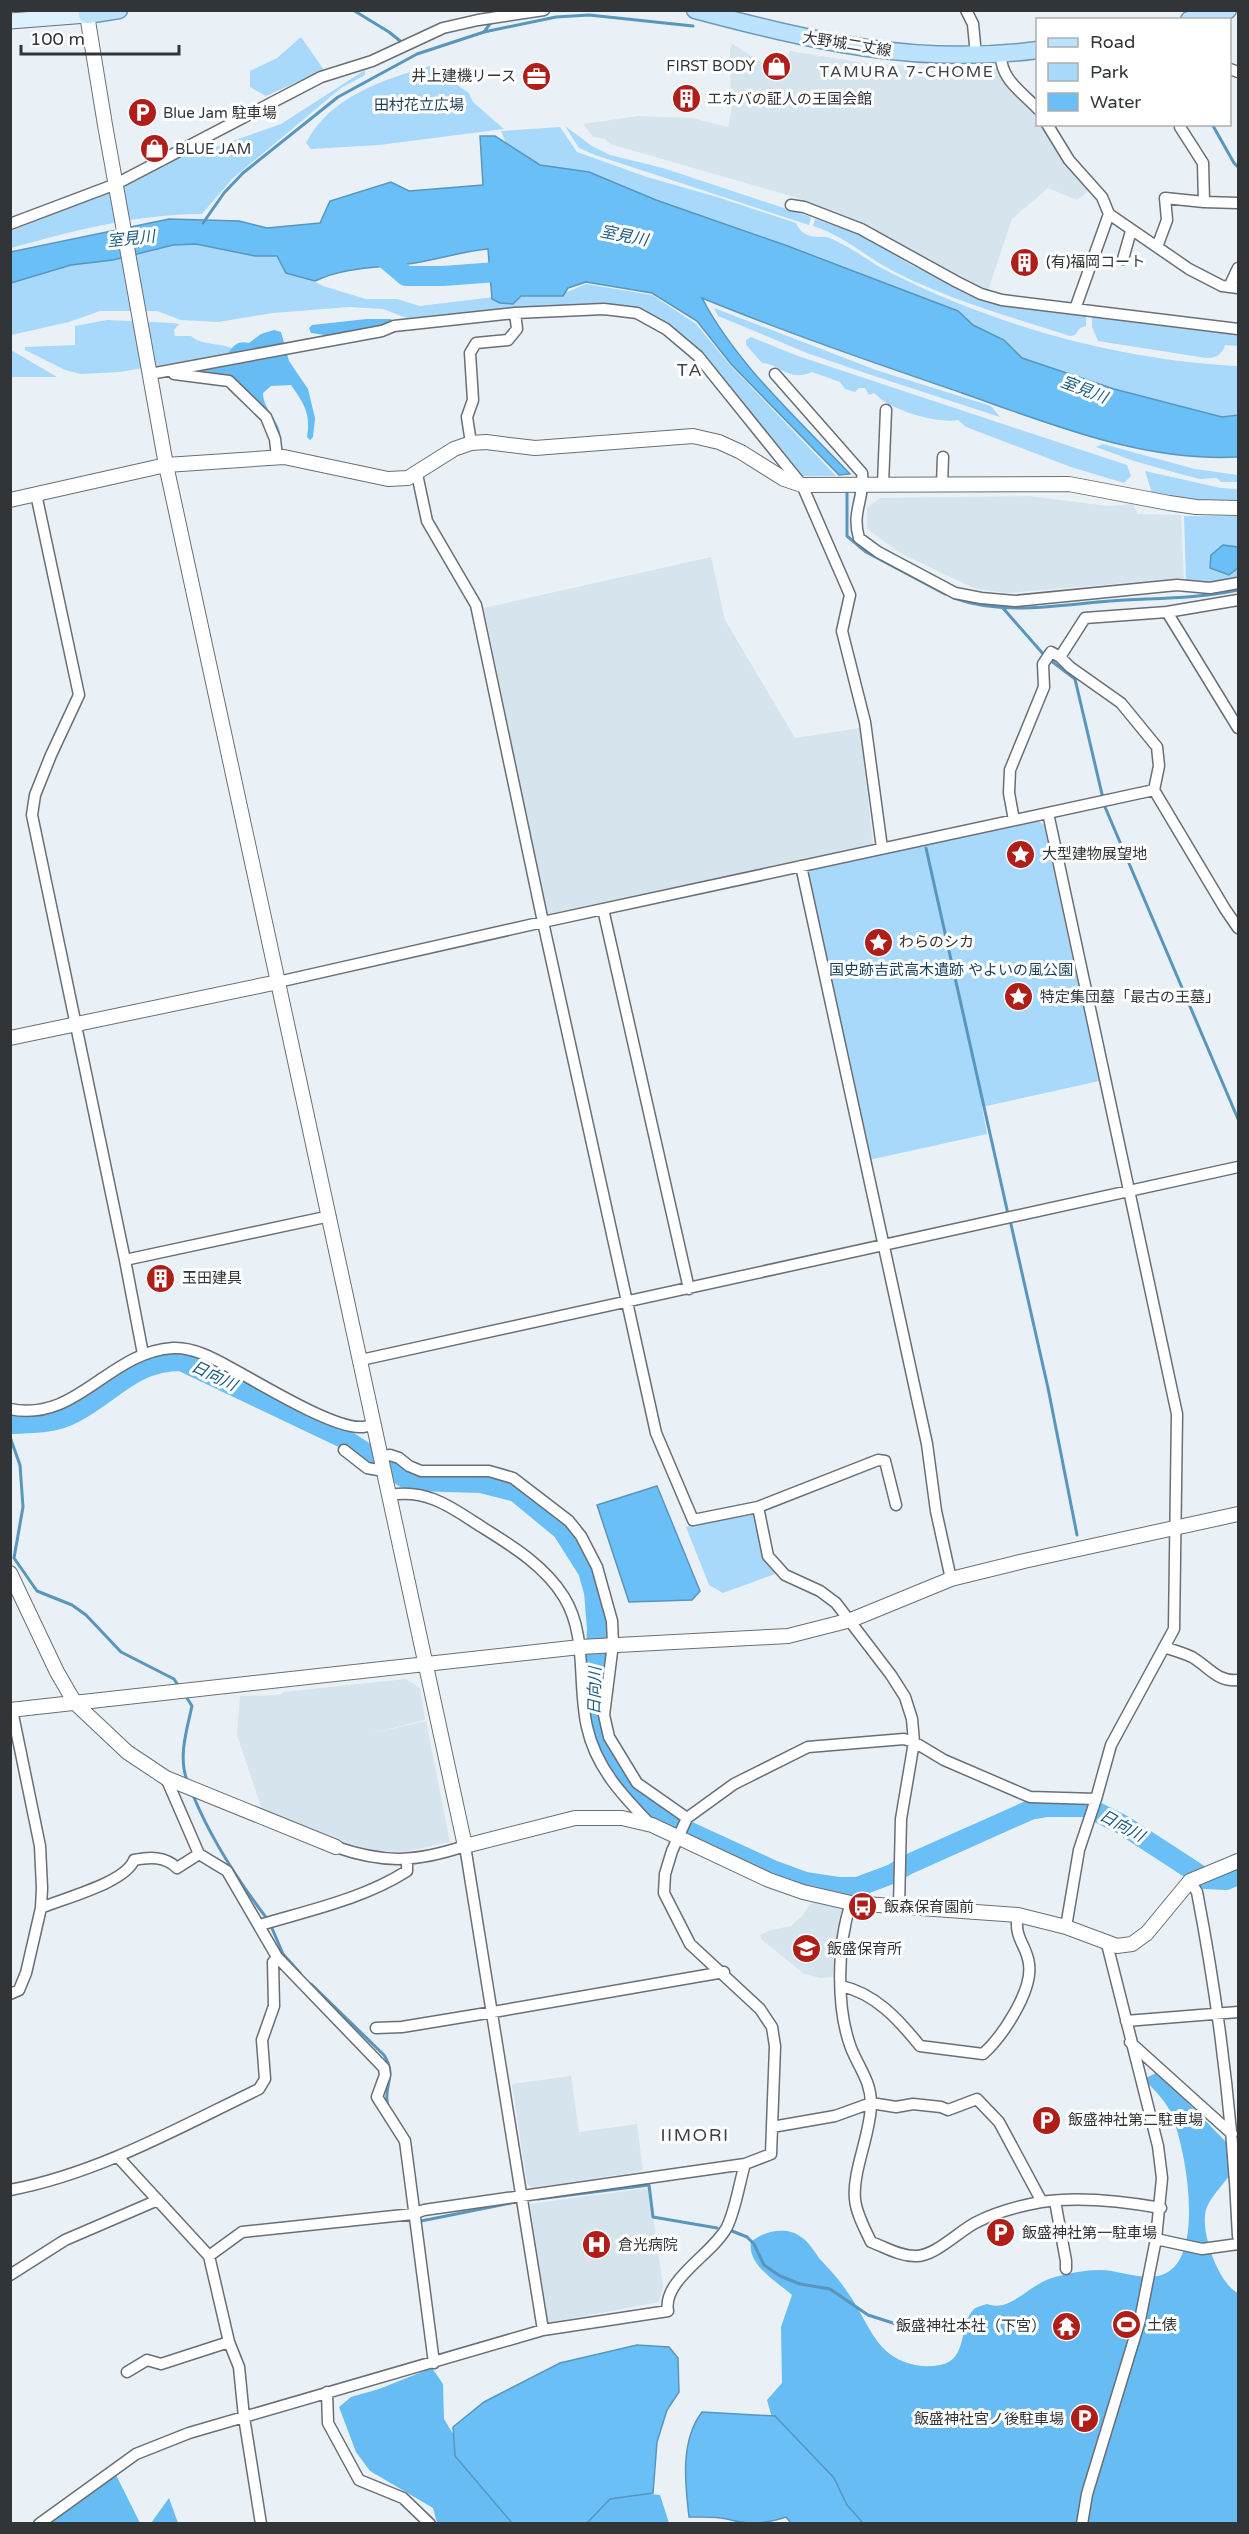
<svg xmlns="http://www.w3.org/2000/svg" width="1249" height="2534" font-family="'Varela Round','Noto Sans JP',sans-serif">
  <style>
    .built { fill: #d5e4ed }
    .green { fill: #a8d9fa }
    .forest { fill: #66bcf3 }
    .water { fill: #69bff6; stroke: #5896bd; stroke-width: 1.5 }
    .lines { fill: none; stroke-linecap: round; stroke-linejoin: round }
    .stream { stroke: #5896bd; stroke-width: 3 }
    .river { stroke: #69bff6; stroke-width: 20 }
    .minor-casing { stroke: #696f74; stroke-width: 13 }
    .tertiary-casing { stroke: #696f74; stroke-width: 16 }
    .secondary-casing { stroke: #696f74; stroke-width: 17 }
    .primary-casing { stroke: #6f9ab7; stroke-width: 19 }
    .minor { stroke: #fff; stroke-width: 10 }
    .tertiary { stroke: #fff; stroke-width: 14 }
    .secondary { stroke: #def1fe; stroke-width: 15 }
    .primary { stroke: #bce3fd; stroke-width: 16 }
    .labels { text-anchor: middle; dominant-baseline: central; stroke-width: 6; stroke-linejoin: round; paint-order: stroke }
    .street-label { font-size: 15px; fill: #323537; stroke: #fff }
    .poi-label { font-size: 15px; fill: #323537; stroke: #fff; text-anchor: start }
    .park-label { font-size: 15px; fill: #193e55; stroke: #fff }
    .neighbourhood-label { font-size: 16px; letter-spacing: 1.5px; fill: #3d4347; stroke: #fff }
    .water-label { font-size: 16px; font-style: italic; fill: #1a5b7f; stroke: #fff }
    .quarter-label { font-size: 18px; letter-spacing: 1.5px; fill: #3d4347; stroke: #fff }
  </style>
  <rect width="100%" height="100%" fill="#e9f1f7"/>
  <!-- built -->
  <path class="built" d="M732,44L783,75L790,51L858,62L949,70L999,68L1011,91L1032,110L1037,117L1038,124L1043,125L1088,185L1089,191L1077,200L1048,188L1012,219L988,291L845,217L801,199L610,144L605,139L593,137L583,124L638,116L692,118L728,127L731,112L730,49Z
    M1029,496L1109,506L1133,504L1138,514L1181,515L1184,578L1008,593L976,589L902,554L867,529V508L880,498Z
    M711,557L725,620L795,738L860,728L873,844L547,915L484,608Z
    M406,1679L420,1688L425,1720L365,1735L426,1721L450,1842L404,1852L369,1851L331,1838L262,1810L237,1735L240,1696L280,1695L283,1692Z
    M813,1900L843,1907L839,1921L833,1977L821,1978L804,1974L761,1939L760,1935L771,1930L791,1926L802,1916Z
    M571,2076L579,2132L637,2124L643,2171L532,2188L527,2184L512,2084Z
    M649,2188L663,2286L659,2302L548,2323L530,2204Z"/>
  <!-- green -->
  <path class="green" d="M301,37L324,70L266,96L250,87V71L277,58Z
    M430,66L469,93L473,102L504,129L379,145L311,149L306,143C330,96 383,80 430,66Z
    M365,70V75L341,88L232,179L202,214C136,214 73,231 11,248V231L132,182L207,140L216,147L281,124Z
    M565,126L592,146L610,155L663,168L811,217L809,225L595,155L579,148Z
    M560,127L577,152L647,177L717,197L796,223C802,237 813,237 825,237C830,237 838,242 842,244C860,253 875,266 893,274C1000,327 1119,360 1238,366V418L1228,420L1152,409L536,168L508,148L501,131Z
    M815,219L861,234L911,265L993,304L1086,315V326L1080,328L1075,335L1070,336C1011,317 949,300 893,271C866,257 843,235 813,226Z
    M195,239L281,252L290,269L323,286L366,299H397L420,306L518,294L565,293L586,284L652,295L696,324L730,365L836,476H802L711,365L679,333L655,317L628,309L552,306L412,320L383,309L349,307L273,313L218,322L181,320L157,311H100L69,322L11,335V277Z
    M714,308L876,370L991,406L1000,417L868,374L807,353L718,316Z
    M1092,315L1238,332V346L1225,345C1222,355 1216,358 1206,358L1098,341L1092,327Z
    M107,320L173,323L179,324L174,330L175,336H191C200,345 220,343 232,348L234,355L208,357L120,372L81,374L65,370L25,350V347L75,345V326Z
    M751,337L798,356L1127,465L1131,476L1124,483L1071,467L966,427L958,420C937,424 889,410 874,393L869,395L865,388H859L855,392L845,389L840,382L812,372C789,383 779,363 762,363L746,345V340Z
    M11,350L57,377H11Z
    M1103,444L1195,469L1238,475V482H1221L1217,478L1200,479L1184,475L1134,461L1096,447Z
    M1145,471L1221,488L1238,489V501L1193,500L1152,493Z
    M1184,516H1238V577L1213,584L1186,582Z
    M1037,820L1044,825L1099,1081L982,1107L987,1134L869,1160L806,874L810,869Z
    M749,1513L756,1516L775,1574L723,1593L709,1585L686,1527Z"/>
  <!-- forest -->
  <path class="forest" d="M367,319H391L395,323L331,336L311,333L309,328L312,325Z
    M274,330L281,332L289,361L308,389L315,418L313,437L310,440L307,437C311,413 304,404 291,385L271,386L263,393C263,412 285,423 280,444L274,432L239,388L193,373L192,370C201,367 213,365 221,360C232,353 232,339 249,343L261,334Z
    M1158,2072L1227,2143L1231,2173C1224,2184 1212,2195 1207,2207C1198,2227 1218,2284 1238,2293V2523L850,2524L778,2440L767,2400L782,2383L781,2327L792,2295C776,2281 747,2265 751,2242C763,2231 787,2226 801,2237C808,2241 814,2251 819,2258C829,2269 840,2280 848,2293C860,2309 868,2331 882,2347C897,2363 920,2369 940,2365C969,2360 958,2324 974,2309C977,2307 983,2305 987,2304C1011,2313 1028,2284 1055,2277C1070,2273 1085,2270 1100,2270C1121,2270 1149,2284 1168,2272C1205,2250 1185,2143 1170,2111C1164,2099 1153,2089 1144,2079Z
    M432,2368L443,2384L444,2419L461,2447L520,2523H437L433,2508L370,2471L356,2452L339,2407L351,2397L379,2389Z
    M116,2475L140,2523L41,2524L69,2510Z
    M613,2490L660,2495L669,2523L555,2524Z
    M169,2498L178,2523H151Z"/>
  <!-- water -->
  <path class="water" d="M480,136H495L540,165L589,172L656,200L785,245L958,311L973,325L1004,340L1022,358L1114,389L1222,417L1238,415V457C1142,462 1051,424 962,393C875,363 787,333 702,298C737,365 798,419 850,474L839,475L731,364L697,321L652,293L586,282L568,288L563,296H521L513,304L500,303L492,299L488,249C463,251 440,259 415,263C382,268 345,266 315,281L286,273L277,256H255L196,244L173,245L113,260L71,265L11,283L10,252L169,219L239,221L267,228L320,223L330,201L391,182L409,191L483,185Z
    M1223,545L1238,547V568L1229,575L1210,568L1211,555Z
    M657,1486L700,1591L692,1600L629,1602L597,1505Z
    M637,2345L669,2347L678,2358L679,2392L667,2410L657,2442L653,2493L610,2499L587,2523H512L455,2456L453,2427L484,2402L560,2363Z
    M702,2412L775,2416L834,2478L847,2505L863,2523H791L786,2517C765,2524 748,2525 727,2519C715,2516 701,2517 689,2517C685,2483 680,2441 702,2412Z"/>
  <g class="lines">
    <!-- stream -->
    <path class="stream" d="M353,10L389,32L404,44
      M484,32L556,17L589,15L693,26
      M1212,124L1234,163L1238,167
      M203,223L224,193L243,173L338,97L417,54L484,32L492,21
      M847,490V536L866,552L945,594
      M954,598C1004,616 1059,605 1110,601C1153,598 1196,599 1238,590
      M1002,607L1045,656
      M1050,660L1075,679L1105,807L1238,1119
      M926,848L1008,1214
      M1010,1220L1048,1388L1077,1535
      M10,1437L20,1465L23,1507L14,1558L37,1591L72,1605L86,1615L121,1652L174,1679L179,1687
      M185,1695L192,1706C187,1729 178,1757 187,1780
      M193,1795C211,1839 239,1882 268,1920
      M271,1926L283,1954L300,1973
      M311,1984L384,2055C398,2077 382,2086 388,2106
      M538,2199L649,2185L653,2217L717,2228
      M421,2221L511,2203
      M732,2231L747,2237L754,2244L764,2265L780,2276L800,2284L830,2289L868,2315L896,2324"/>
    <!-- river -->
    <path class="river" d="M371,254L381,255L406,276H443L497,272L514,262
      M10,1424C33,1423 54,1424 74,1413C112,1394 132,1361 181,1361L345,1439L403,1477L414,1481L481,1483L516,1492L562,1530L588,1571L594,1592L597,1629L593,1711L596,1736L603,1755L615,1774L660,1818L775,1871L805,1882L838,1887H857L892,1874L909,1864L1030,1810L1047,1807H1087L1123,1825L1206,1879L1226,1880L1238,1875"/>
    <defs>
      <path id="minor" d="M966,10L973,24L976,55
        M1001,54C1000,79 1022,92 1038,109
        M1230,69L1238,72
        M1047,124L1069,160L1102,197L1109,214L1189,269L1222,286L1238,288
        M1204,202L1238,203
        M791,205L804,207L861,229L957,282L981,294L1002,300L1238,329
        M10,224L116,184L321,77L372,61L443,28L478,20L544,10
        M1157,247L1167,220L1165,198L1204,202L1203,163L1180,127
        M1123,259L1131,231
        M1229,287L1238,268
        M1075,309L1109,214
        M515,313L604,309L637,313L666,329L698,356L802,485L850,595L842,631L865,722L882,848
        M150,374L382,331L394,326L515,313L517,329L508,340L476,343L470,353L473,400L467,417L471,443
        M174,374L229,381L266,417L275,439L277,457
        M775,374L862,473C865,499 851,511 859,538L878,552L955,593L981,598L1015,601L1177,585L1210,588L1238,583
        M417,474L427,521L476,605L543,922L656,1433L693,1520L758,1507L878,1460L885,1461L896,1505
        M883,484L886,410
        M942,484L943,457
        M36,494L79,695L51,755L35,795L32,815L125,1260L330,1216
        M1167,612L1238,600
        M1060,657L1070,667L1121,703L1157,747L1159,766L1154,790L1225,909L1238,928
        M1048,813L1177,1414L1174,1629L1111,1745L1096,1799L1079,1850L1066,1927
        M1014,820L1009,793L1010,770L1044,687L1043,664L1051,652L1060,657L1085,618L1167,612L1238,728
        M801,866L927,1444L936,1511L951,1579
        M603,909L689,1289
        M278,982L543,922L1154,790
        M125,1260L143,1354
        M361,1360L1238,1167
        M10,1409C77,1423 108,1352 173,1348C194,1347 215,1359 233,1369C261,1384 332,1428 361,1427C366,1427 371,1425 375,1424
        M344,1450L367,1468L384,1471
        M382,1456L390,1455L399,1458L409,1466L421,1471H489L513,1478L569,1521L581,1536L597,1567L612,1621L613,1644L604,1715L609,1737L637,1783L687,1818L734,1784L808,1747L904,1739L914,1742L944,1760L1030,1797L1096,1799
        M390,1495C423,1489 447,1504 474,1522C507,1543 543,1563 564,1597C588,1636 577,1684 587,1727C596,1768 623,1796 651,1825
        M758,1507L768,1556L785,1575L820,1591L836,1603L891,1675L905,1697L912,1719L914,1742L901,1819L899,1906
        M1164,1647C1173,1650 1183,1653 1192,1657C1209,1667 1217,1682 1238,1680
        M336,1847C385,1864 416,1862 465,1846L543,2330
        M1190,1881L1197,1892C1219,2006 1233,2120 1238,2236
        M851,1903C837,1944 836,2008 851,2048C859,2068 871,2081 871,2104C871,2133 852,2172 855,2199C856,2213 865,2229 871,2242C885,2247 899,2256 915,2256C934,2257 958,2232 975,2223C994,2213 1019,2206 1041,2202C1080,2196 1122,2201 1161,2208
        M41,1908C64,1898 125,1883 134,1860C150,1857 165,1856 177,1868L199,1854
        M260,1925C310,1910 363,1899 407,1871V1860
        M1107,1944L1158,2146L1162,2178L1156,2239L1202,2249L1238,2244
        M277,1957L384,2068L385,2075L377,2097L405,2141L434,2363
        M841,1986C875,1993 899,2020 920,2046L983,2054C1002,2037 1033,1991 1029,1964C1027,1945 1013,1938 1018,1915
        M10,1994L19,1990L26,1973L41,1908L42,1888L40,1846L12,1710
        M1126,2021L1238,2012
        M376,2028L402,2027L493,2012L724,1972
        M1130,2042L1232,2134
        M772,2127L835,2116L871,2103L896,2107L913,2104L941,2107L948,2110L977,2099L999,2122L1042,2202
        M118,2157L209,2256L229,2342L239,2367L244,2417L261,2524
        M10,2190C99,2173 178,2128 259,2089L265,2079L262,2040L274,2006L273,1962L277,1957L227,1871L199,1854L166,1778
        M1055,2201L1066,2261V2269
        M209,2256L242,2232L413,2214L424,2210L745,2164L771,2154L775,2046L772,2027L760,2009L690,1944L664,1893L665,1874L672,1851L687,1818
        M10,2275L65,2240L158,2200
        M127,2372L147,2360L161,2364L229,2342
        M327,2392L328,2423L359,2480L403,2498L430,2524
        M39,2524L136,2454L189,2433L543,2330L668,2311C662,2280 713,2254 727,2227C736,2208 739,2184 745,2164
        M1082,2524L1087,2494L1140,2320L1156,2239"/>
      <path id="tertiary" d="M87,15L105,125L166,465L465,1846L575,1818H622L652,1825L769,1880L803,1892L851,1903L1018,1915L1066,1927L1117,1946L1132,1944L1147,1933L1190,1881L1238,1861
        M10,500L166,465L284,457L388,479L408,478L454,449L471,443L486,442L535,448L693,436L719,442L741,452L784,479L802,485L1069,484L1169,503L1196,507L1238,508
        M10,1038L278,982
        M10,1573L57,1672L75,1703L127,1752L166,1778L336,1847
        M10,1710L580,1647L788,1636L851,1620L951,1579L1024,1561L1238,1514"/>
      <path id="secondary" d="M10,21L87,15"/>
      <path id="primary" d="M87,10V15L119,10
        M695,10C813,41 914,66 1038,50
        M1189,20L1228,10"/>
    </defs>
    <!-- minor casing -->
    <use href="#minor" class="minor-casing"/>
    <!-- tertiary casing -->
    <use href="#tertiary" class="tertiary-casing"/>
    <!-- secondary casing -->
    <use href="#secondary" class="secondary-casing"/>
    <!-- primary casing -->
    <use href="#primary" class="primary-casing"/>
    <!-- minor -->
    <use href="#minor" class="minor"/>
    <!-- tertiary -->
    <use href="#tertiary" class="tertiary"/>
    <!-- secondary -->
    <use href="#secondary" class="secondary"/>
    <!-- primary -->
    <use href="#primary" class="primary"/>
  </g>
  <!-- icons -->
  <defs>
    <symbol id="shop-disc" viewBox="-11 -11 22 22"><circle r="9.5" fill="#af1e18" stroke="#fff"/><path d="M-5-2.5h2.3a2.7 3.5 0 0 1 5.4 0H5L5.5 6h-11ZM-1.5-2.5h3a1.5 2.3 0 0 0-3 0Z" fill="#fff"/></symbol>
    <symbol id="office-disc" viewBox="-11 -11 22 22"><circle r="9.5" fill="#af1e18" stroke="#fff"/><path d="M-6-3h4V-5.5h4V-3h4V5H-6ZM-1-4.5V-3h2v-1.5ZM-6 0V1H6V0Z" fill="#fff"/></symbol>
    <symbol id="building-disc" viewBox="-11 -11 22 22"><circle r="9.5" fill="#af1e18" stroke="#fff"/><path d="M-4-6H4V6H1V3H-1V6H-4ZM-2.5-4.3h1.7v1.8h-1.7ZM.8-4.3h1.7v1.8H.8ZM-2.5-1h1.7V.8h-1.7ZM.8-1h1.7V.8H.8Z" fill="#fff"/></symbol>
    <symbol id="parking-disc" viewBox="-11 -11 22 22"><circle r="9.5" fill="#af1e18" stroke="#fff"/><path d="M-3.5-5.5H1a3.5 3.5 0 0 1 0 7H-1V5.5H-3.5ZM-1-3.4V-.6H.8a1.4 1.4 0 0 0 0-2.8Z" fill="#fff"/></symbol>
    <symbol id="sight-disc" viewBox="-11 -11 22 22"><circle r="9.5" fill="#af1e18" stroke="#fff"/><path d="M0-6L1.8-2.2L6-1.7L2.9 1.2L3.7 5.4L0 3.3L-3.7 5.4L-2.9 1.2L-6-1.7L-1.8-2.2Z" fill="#fff"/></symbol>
    <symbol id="bus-disc" viewBox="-11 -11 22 22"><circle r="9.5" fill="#af1e18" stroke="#fff"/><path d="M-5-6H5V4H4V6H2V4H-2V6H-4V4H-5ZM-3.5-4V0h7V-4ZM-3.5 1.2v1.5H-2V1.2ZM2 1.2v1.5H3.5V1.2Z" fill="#fff"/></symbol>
    <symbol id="school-disc" viewBox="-11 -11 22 22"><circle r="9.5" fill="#af1e18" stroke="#fff"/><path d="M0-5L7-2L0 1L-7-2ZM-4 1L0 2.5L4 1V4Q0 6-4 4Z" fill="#fff"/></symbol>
    <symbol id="hospital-disc" viewBox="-11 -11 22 22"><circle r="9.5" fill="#af1e18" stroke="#fff"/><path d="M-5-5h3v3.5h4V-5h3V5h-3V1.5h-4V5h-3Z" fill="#fff"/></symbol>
    <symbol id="stadium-disc" viewBox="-11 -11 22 22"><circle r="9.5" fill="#af1e18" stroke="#fff"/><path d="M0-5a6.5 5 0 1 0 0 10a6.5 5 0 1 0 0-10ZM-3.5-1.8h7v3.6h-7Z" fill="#fff"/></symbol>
    <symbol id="temple-disc" viewBox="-11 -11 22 22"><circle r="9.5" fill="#af1e18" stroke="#fff"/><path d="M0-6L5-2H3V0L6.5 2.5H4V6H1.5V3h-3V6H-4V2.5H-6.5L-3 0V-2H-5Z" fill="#fff"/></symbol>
  </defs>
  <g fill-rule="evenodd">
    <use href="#shop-disc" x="760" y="50" width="33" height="33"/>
    <use href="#office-disc" x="520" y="60" width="33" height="33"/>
    <use href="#building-disc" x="670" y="82" width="33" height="33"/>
    <use href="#parking-disc" x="126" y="96" width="33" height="33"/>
    <use href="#shop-disc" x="138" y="132" width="33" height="33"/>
    <use href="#building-disc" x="1008" y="246" width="33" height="33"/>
    <use href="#sight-disc" x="1004" y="838" width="33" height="33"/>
    <use href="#sight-disc" x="862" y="926" width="33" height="33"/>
    <use href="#sight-disc" x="1002" y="980" width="33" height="33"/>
    <use href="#building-disc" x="144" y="1262" width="33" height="33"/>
    <use href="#bus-disc" x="846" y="1890" width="33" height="33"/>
    <use href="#school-disc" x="790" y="1932" width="33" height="33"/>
    <use href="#parking-disc" x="1030" y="2104" width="33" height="33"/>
    <use href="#parking-disc" x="984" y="2216" width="33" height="33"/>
    <use href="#hospital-disc" x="580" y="2228" width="33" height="33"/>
    <use href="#stadium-disc" x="1110" y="2308" width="33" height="33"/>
    <use href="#temple-disc" x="1050" y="2310" width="33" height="33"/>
    <use href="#parking-disc" x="1068" y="2402" width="33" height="33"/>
  </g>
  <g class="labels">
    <!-- street labels -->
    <g class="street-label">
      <text transform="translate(847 44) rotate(9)">大野城二丈線</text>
    </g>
    <!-- poi labels -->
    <g class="poi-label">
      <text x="755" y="66" text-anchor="end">FIRST BODY</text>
      <text x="516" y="76" text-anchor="end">井上建機リース</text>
      <text x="707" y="99">エホバの証人の王国会館</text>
      <text x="163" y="113">Blue Jam 駐車場</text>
      <text x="175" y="149">BLUE JAM</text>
      <text x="1046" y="262">(有)福岡コート</text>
      <text x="1042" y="854">大型建物展望地</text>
      <text x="899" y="942">わらのシカ</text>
      <text x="1040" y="997">特定集団墓「最古の王墓」</text>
      <text x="182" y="1278">玉田建具</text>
      <text x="884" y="1907">飯森保育園前</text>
      <text x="827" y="1949">飯盛保育所</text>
      <text x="1068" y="2120">飯盛神社第二駐車場</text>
      <text x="1022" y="2233">飯盛神社第一駐車場</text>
      <text x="618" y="2245">倉光病院</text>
      <text x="1147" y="2325">土俵</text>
      <text x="1046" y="2326" text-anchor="end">飯盛神社本社（下宮）</text>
      <text x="1064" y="2419" text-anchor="end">飯盛神社宮ノ後駐車場</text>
    </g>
    <!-- park labels -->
    <g class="park-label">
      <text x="419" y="105">田村花立広場</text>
      <text x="951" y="970">国史跡吉武高木遺跡 やよいの風公園</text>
    </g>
    <!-- neighbourhood labels -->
    <g class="neighbourhood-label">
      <text x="907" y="72">TAMURA 7-CHOME</text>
    </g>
    <!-- water labels -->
    <g class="water-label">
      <text transform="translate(624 236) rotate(11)">室見川</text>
      <text transform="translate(131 239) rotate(-6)">室見川</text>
      <text transform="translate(1084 390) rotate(21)">室見川</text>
      <text transform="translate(214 1376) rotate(26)">日向川</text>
      <text transform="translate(595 1691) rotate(-89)">日向川</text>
      <text transform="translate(1122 1826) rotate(29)">日向川</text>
    </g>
    <!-- quarter labels -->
    <g class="quarter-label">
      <text x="690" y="370">TA</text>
      <text x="695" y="2135">IIMORI</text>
    </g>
  </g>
  <!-- border -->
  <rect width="1249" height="2534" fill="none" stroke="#323537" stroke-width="24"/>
  <!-- legend -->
  <rect x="1036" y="18" width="195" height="108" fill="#ffffff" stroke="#adaeaf" stroke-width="1.5"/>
  <rect x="1048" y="38" width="30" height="9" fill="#bce3fd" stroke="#adaeaf" stroke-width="1.5"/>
  <text x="1090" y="48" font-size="18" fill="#323537">Road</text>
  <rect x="1048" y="63" width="30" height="18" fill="#a8d9fa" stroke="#adaeaf" stroke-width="1.5"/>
  <text x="1090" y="78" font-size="18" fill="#323537">Park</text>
  <rect x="1048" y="93" width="30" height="18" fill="#69bff6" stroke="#adaeaf" stroke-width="1.5"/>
  <text x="1090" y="108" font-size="18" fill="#323537">Water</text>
  <!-- scale -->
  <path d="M21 45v9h158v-9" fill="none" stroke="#323537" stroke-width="3"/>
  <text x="30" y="45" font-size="18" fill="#323537" stroke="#ffffff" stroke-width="4.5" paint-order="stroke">100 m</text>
</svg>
